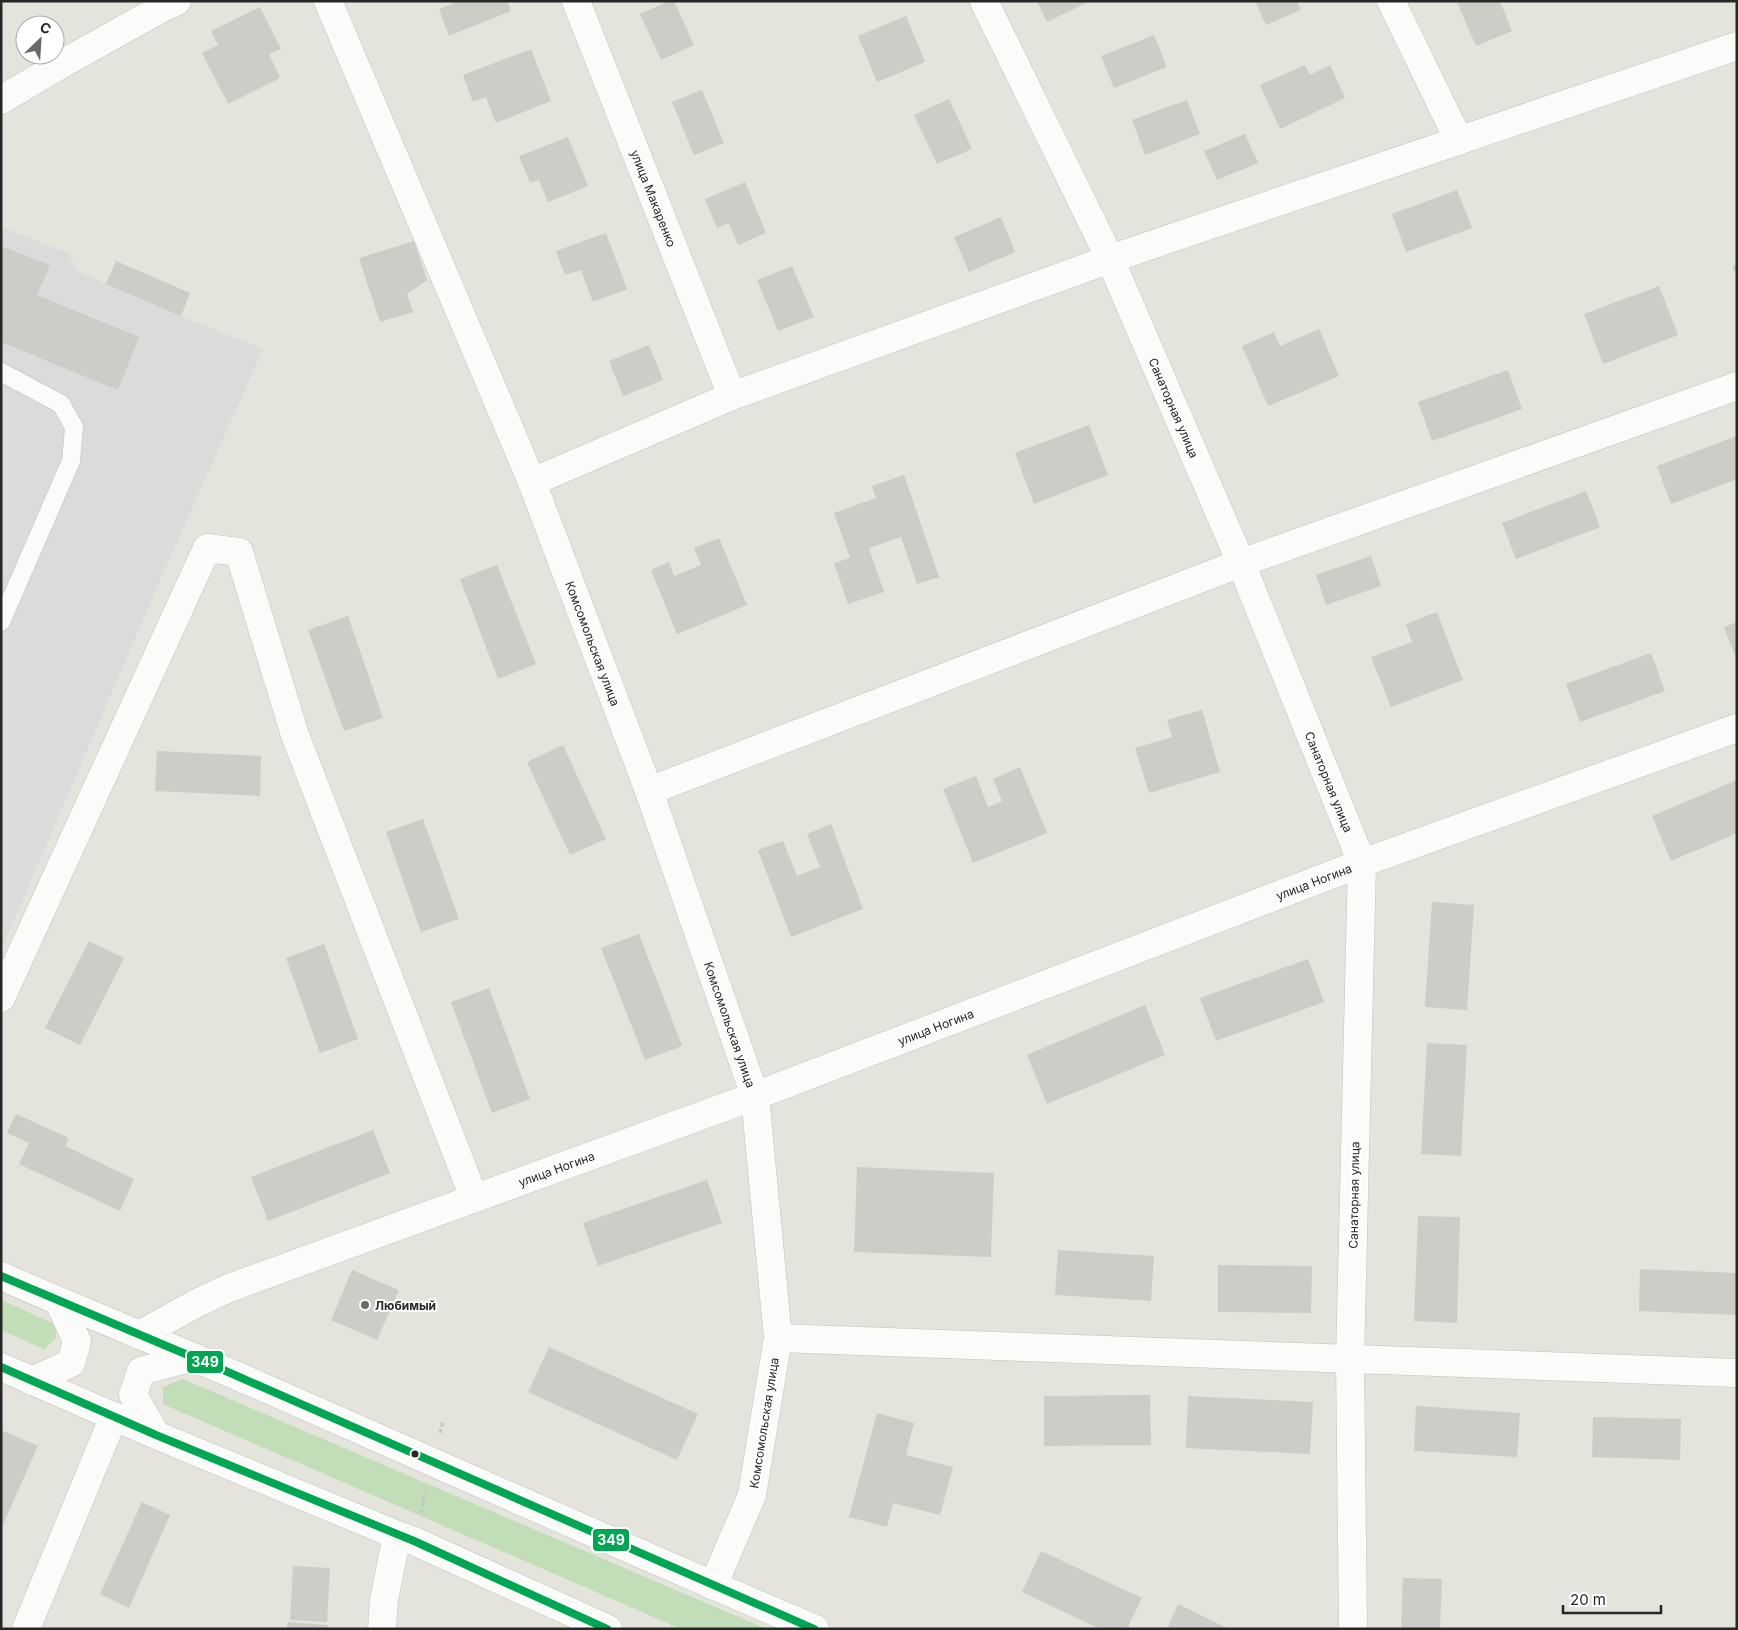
<svg xmlns="http://www.w3.org/2000/svg" width="1738" height="1630" font-family="Inter,sans-serif">
  <style>
    .industrial { fill: #dcdadb }
    .green { fill: #c2deb8 }
    .building { fill: #cdccc7 }
    .lines { fill: none; stroke-linecap: round; stroke-linejoin: round }
    .service-casing { stroke: #c2c2c1; stroke-width: 19 }
    .minor-casing { stroke: #c2c2c1; stroke-width: 29 }
    .tertiary-casing { stroke: #c2c2c1; stroke-width: 29 }
    .secondary-casing { stroke: #c2c2c1; stroke-width: 29 }
    .path { stroke: #c6c5c4; stroke-width: 3; stroke-dasharray: 4 2.5; stroke-linecap: butt }
    .service { stroke: #fbfbfa; stroke-width: 18 }
    .minor { stroke: #fbfbfa; stroke-width: 28 }
    .tertiary { stroke: #fbfbfa; stroke-width: 28 }
    .secondary { stroke: #fbfbfa; stroke-width: 28 }
    .bus-1-casing { stroke: #fff; stroke-width: 11 }
    .bus-1 { stroke: #00a651; stroke-width: 8 }
    .poi-dot { fill: #696966; stroke: #fff; stroke-width: 2 }
    .bus-dot { fill: #272727; stroke: #fff; stroke-width: 2 }
    .labels { text-anchor: middle; dominant-baseline: central; stroke-width: 4; stroke-linejoin: round; paint-order: stroke }
    .street-label { font-size: 12px; fill: #272727; stroke: #fff }
    .poi-label { font-size: 12px; font-weight: bold; fill: #272727; stroke: #fff; text-anchor: start }
    .line-badge { stroke: #fff; stroke-width: 2 }
    .badge-label { font-size: 14px; text-anchor: middle; font-weight: bold; fill: #fff }
  </style>
  <rect width="100%" height="100%" fill="#e4e3dc"/>
  <!-- industrial -->
  <path class="industrial" d="M1,227L68,253L77,271L106,284L116,261L190,293L181,316L263,349L160,580L1,950Z"/>
  <!-- green -->
  <path class="green" d="M1,1300L55,1324L56,1338L44,1349L1,1330Z
    M183,1379L767,1629H681L163,1404V1387Z"/>
  <!-- building -->
  <path class="building" d="M459,1H507L511,11L449,36L439,9Z
    M669,1H674L694,45L661,60L640,14Z
    M1037,1H1085L1086,3L1047,22Z
    M1255,1H1297L1301,10L1266,25Z
    M1500,1L1512,31L1476,46L1457,2Z
    M260,7L281,49L269,54L280,78L228,104L202,53L218,45L211,31Z
    M906,16L925,62L877,82L858,36Z
    M1154,35L1167,67L1114,88L1101,56Z
    M531,49L551,101L496,123L486,97L473,102L463,75Z
    M1305,65L1310,75L1330,65L1345,98L1280,129L1260,85Z
    M702,90L724,143L694,155L672,102Z
    M949,99L972,149L937,164L914,115Z
    M1187,100L1200,134L1145,155L1132,120Z
    M1245,134L1258,163L1217,180L1204,151Z
    M568,137L588,186L548,202L539,180L530,183L519,156Z
    M745,182L766,233L738,245L729,223L717,228L705,199Z
    M1457,190L1472,228L1406,252L1392,214Z
    M1001,217L1015,252L969,272L954,237Z
    M606,233L627,289L593,302L581,270L565,275L556,251Z
    M414,241L427,280L407,294L413,312L380,322L359,258Z
    M1,246L50,265L37,295L139,337L118,390L1,342Z
    M116,261L190,293L181,316L106,284Z
    M1737,264V276L1732,266Z
    M792,266L814,317L778,331L757,280Z
    M1659,286L1678,335L1603,364L1584,314Z
    M1319,329L1339,376L1268,406L1242,346L1274,332L1280,346Z
    M649,345L663,380L623,396L609,361Z
    M1508,370L1522,409L1432,441L1418,402Z
    M1089,425L1108,475L1034,504L1015,453Z
    M1737,436V479L1671,504L1657,466Z
    M904,475L939,577L917,584L901,537L869,548L884,592L848,604L834,563L850,558L834,513L876,498L872,486Z
    M1586,491L1600,527L1516,559L1502,523Z
    M719,538L747,605L677,634L651,570L669,562L674,576L701,565L694,548Z
    M1371,556L1381,586L1326,605L1316,575Z
    M497,565L536,664L498,679L460,579Z
    M1437,612L1463,680L1391,707L1371,657L1412,642L1406,624Z
    M348,616L383,718L344,731L308,630Z
    M1737,622V660L1724,627Z
    M1651,653L1665,691L1580,722L1566,684Z
    M1202,710L1220,772L1149,793L1135,748L1172,737L1167,720Z
    M563,745L606,839L570,855L527,762Z
    M157,751L261,756L260,796L155,791Z
    M1020,767L1047,833L973,863L943,789L976,776L988,807L1002,801L993,779Z
    M1737,780V833L1671,861L1652,816Z
    M423,819L459,919L421,932L386,832Z
    M831,824L863,909L791,937L758,850L783,841L797,876L820,867L807,834Z
    M1432,902L1474,905L1467,1010L1425,1007Z
    M639,934L682,1046L645,1060L601,948Z
    M89,941L124,958L80,1045L45,1028Z
    M324,944L358,1039L320,1053L286,958Z
    M1308,959L1324,1002L1216,1041L1200,998Z
    M489,988L530,1099L492,1113L451,1002Z
    M1145,1005L1165,1055L1047,1104L1027,1055Z
    M1427,1043L1467,1045L1461,1156L1421,1154Z
    M16,1114L69,1138L65,1146L134,1179L120,1211L19,1164L29,1143L7,1133Z
    M373,1130L390,1173L268,1221L251,1177Z
    M857,1167L994,1173L991,1257L854,1252Z
    M707,1180L722,1223L598,1266L583,1223Z
    M1418,1216L1460,1217L1457,1323L1414,1321Z
    M1058,1250L1154,1256L1151,1301L1055,1295Z
    M1218,1265L1312,1266L1311,1313L1218,1312Z
    M1640,1269L1737,1273V1315L1639,1311Z
    M352,1270L399,1290L377,1340L331,1320Z
    M549,1347L698,1414L677,1460L528,1392Z
    M1150,1395L1151,1445L1044,1446V1396Z
    M1188,1396L1313,1402L1310,1454L1186,1448Z
    M1416,1406L1520,1413L1517,1457L1414,1451Z
    M877,1413L914,1423L906,1455L953,1467L940,1515L893,1503L887,1527L849,1517Z
    M1593,1417L1681,1419L1680,1460L1592,1457Z
    M1,1430L38,1446L1,1529Z
    M142,1502L170,1515L129,1608L100,1594Z
    M1041,1551L1142,1598L1127,1629H1100L1022,1592Z
    M293,1566L330,1568L327,1622L290,1620Z
    M1403,1578L1442,1579L1440,1629H1401Z
    M1178,1604L1229,1629H1167Z
    M288,1622L328,1625L327,1629H287Z"/>
  <g class="lines">
    <defs>
      <path id="service" d="M1,372L61,404L74,427L71,461L1,622"/>
      <g id="minor">
        <path id="s1" d="M328,1L532,482L649,791L755,1096L778,1338L752,1495L713,1586"/>
        <path id="s2" d="M576,1L732,396"/>
        <path id="s3" d="M984,1L1110,259L1241,563L1362,863L1350,1360L1353,1629"/>
        <path d="M1391,1L1459,141"/>
        <path d="M532,482L732,396L1110,259L1737,46"/>
        <path d="M649,791L1241,563L1737,386"/>
        <path d="M1,998L207,548L239,552L295,735L474,1198"/>
        <path id="s4" d="M139,1335L197,1303L229,1288L755,1096L1362,863L1737,728"/>
        <path d="M778,1338L1737,1373"/>
        <path d="M26,1629L114,1416"/>
        <path d="M382,1629L384,1600L397,1535"/>
      </g>
      <path id="tertiary" d="M1,100L67,61L162,8L177,1"/>
      <path id="secondary" d="M1,1276C87,1314 174,1348 260,1386C445,1467 629,1550 815,1629
        M1,1367L156,1435L397,1535L414,1541L608,1629
        M32,1381L71,1363L77,1341L59,1302
        M156,1435L133,1395L141,1371L194,1357"/>
    </defs>
    <!-- service casing -->
    <use href="#service" class="service-casing"/>
    <!-- minor casing -->
    <use href="#minor" class="minor-casing"/>
    <!-- tertiary casing -->
    <use href="#tertiary" class="tertiary-casing"/>
    <!-- secondary casing -->
    <use href="#secondary" class="secondary-casing"/>
    <!-- path -->
    <path class="path" d="M440,1433L443,1421
      M421,1513L425,1492"/>
    <!-- service -->
    <use href="#service" class="service"/>
    <!-- minor -->
    <use href="#minor" class="minor"/>
    <!-- tertiary -->
    <use href="#tertiary" class="tertiary"/>
    <!-- secondary -->
    <use href="#secondary" class="secondary"/>
    <defs>
      <path id="bus-1" d="M1,1276L228,1372L814,1629
        M1,1367L156,1435L414,1541L607,1629"/>
    </defs>
    <!-- bus-1 casing -->
    <use href="#bus-1" class="bus-1-casing"/>
    <!-- bus-1 -->
    <use href="#bus-1" class="bus-1"/>
  </g>
  <!-- markers -->
  <circle class="poi-dot" cx="365" cy="1305" r="5"/>
  <circle class="bus-dot" cx="415" cy="1454" r="4.5"/>
  <g class="labels">
    <!-- street labels -->
    <g class="street-label">
      <text stroke="none"><textPath href="#s2" startOffset="212">улица Макаренко</textPath></text>
      <text stroke="none"><textPath href="#s3" startOffset="449">Санаторная улица</textPath></text>
      <text stroke="none"><textPath href="#s1" startOffset="695">Комсомольская улица</textPath></text>
      <text stroke="none"><textPath href="#s3" startOffset="854">Санаторная улица</textPath></text>
      <text stroke="none"><textPath href="#s4" startOffset="1260">улица Ногина</textPath></text>
      <text stroke="none"><textPath href="#s1" startOffset="1100">Комсомольская улица</textPath></text>
      <text stroke="none"><textPath href="#s4" startOffset="855">улица Ногина</textPath></text>
      <text stroke="none"><textPath href="#s4" startOffset="450">улица Ногина</textPath></text>
      <text transform="translate(1354 1195) rotate(-89)">Санаторная улица</text>
      <text transform="translate(764 1423) rotate(-81)">Комсомольская улица</text>
    </g>
    <!-- poi labels -->
    <g class="poi-label">
      <text x="375" y="1305">Любимый</text>
    </g>
  </g>
  <g class="line-badge">
    <rect x="186" y="1350" width="38" height="24" rx="5" fill="#00a651"/>
    <rect x="592" y="1528" width="38" height="24" rx="5" fill="#00a651"/>
  </g>
  <g class="badge-label">
    <text x="205" y="1367">349</text>
    <text x="611" y="1545">349</text>
  </g>
  <!-- border -->
  <rect width="1738" height="1630" fill="none" stroke="#272727" stroke-width="5"/>
  <!-- north arrow -->
  <g transform="translate(40 40) rotate(25)"><circle r="24" fill="#ffffff" stroke="#a9a9a9"/>
  <path d="M0-4L9 19L0 12L-9 19Z" fill="#696966"/>
  <text y="-8" font-size="14" font-weight="bold" text-anchor="middle" fill="#272727">С</text>
  </g>
  <!-- scale -->
  <path d="M1563 1605v8h98v-8" fill="none" stroke="#272727" stroke-width="2.5"/>
  <text x="1570" y="1605" font-size="15" fill="#272727" stroke="#ffffff" stroke-width="4" paint-order="stroke">20 m</text>
</svg>
